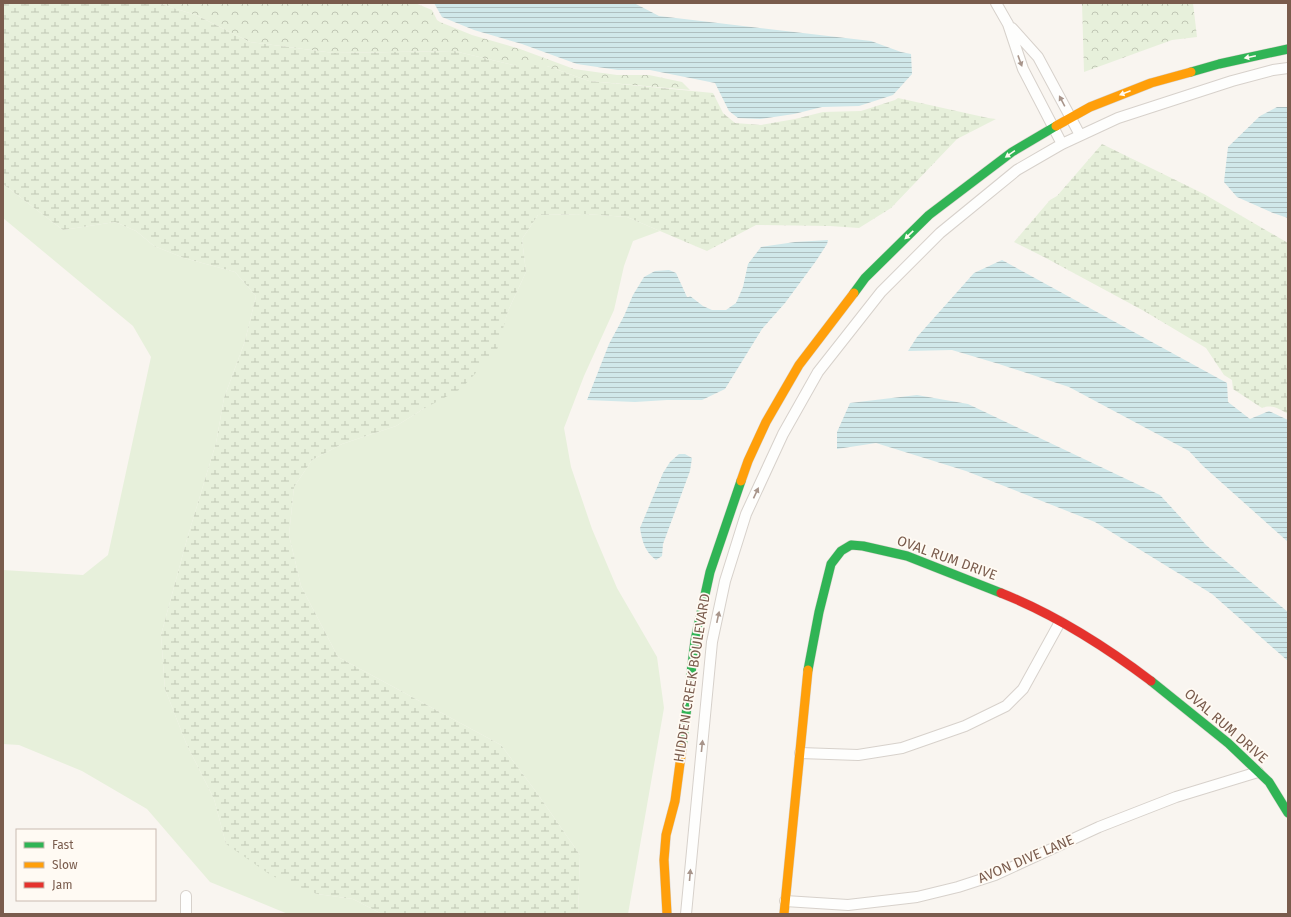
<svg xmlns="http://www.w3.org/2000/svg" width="1291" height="917" font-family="'Fira Sans',sans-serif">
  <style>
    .green { fill: #e7f0db }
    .forest { fill: url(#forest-crowns) }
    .wetland { fill: url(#wetland-marsh) }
    .water { fill: url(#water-rules) }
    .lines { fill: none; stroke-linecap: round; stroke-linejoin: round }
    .street-casing { stroke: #d7d1cb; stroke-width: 12 }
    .fast-casing { stroke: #d9d2cb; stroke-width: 10 }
    .slow-casing { stroke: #d9d2cb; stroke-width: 10 }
    .jam-casing { stroke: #d9d2cb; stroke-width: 10 }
    .street { stroke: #fefefd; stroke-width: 10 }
    .fast { stroke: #30b455; stroke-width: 9 }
    .slow { stroke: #ff9f0a; stroke-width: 9 }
    .jam { stroke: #e5322d; stroke-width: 9 }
    .oneway { fill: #fffaf3 }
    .oneway2 { fill: #a8958b }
    .labels { text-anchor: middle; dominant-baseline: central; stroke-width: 3.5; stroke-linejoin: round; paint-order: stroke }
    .street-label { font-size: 14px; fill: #7a5c4d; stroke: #fffaf3 }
  </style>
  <defs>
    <pattern id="forest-crowns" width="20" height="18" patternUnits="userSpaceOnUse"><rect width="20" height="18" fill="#e7f0db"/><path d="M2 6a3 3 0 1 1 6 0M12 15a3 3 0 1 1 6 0" fill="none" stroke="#c0c6b4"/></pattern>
    <pattern id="wetland-marsh" width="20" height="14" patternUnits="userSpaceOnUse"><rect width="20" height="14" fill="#e7f0db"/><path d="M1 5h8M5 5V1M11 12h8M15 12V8" fill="none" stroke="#c0c6b4"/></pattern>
    <pattern id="water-rules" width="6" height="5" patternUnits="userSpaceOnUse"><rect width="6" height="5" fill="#d0e8ea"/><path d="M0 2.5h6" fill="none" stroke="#aebfc0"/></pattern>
  </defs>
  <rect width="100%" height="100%" fill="#f9f5f0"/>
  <!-- green -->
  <path class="green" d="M3,184L63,230L115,222L136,231L154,246L184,258L235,272L256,296L245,341L224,398L216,443L187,539L161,635L165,689L186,743L214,799L226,844L317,894L353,899L382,914H288L210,882L147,809L82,771L19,745L3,744V570L83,575L108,555L151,357L133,326L3,218Z
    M585,214L627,217L660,231L633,241L624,266L614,310L584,376L564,428L571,467L592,529L617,588L657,657L664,708L628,914H578L580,855L537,793L501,745L338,657L301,586L289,535L294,487L312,460L342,444L396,426L425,408L496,350L508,311L526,272L522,239L538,215Z"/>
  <!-- forest -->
  <path class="forest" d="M157,3H415L432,10L437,20L440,22L472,35L520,49L574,69L617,75H649L682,82L690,90L589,81L547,66H517L454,51L334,53L250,42L196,15Z
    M1082,3H1193L1197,37L1172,40L1084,72Z"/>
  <!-- wetland -->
  <path class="wetland" d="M3,3H157L196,15L250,42L334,53L454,51L517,66H547L589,81L713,93L723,113L735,123L761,125L795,119L823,112L861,111L895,100L898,98L988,118L996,119L957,139L891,208L859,228L830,226L756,225L707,251L627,217L585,214L538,215L522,239L526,272L508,311L497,350L461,389L425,408L396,426L342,444L312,460L294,487L289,535L301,586L338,657L501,745L537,793L580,855L578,914H382L353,899L317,894L272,876L226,844L214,799L186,743L165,689L161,635L187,539L216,443L224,398L245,341L256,296L235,272L184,258L154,246L136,231L115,222L63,230L3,184Z
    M1102,144L1204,194L1288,243V414C1279,409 1273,404 1262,408L1233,389L1232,380L1224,375L1206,348L1144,311L1044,257L1014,242L1050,200L1057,196Z"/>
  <!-- water -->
  <path class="water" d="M434,3H634L659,16L871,41L901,52L911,54L912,74L893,95L859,106L822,107L794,114L760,119L738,118L729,111L715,83L650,70H618L577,64L522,44L474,30L442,17Z
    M1277,107H1288V218L1273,213L1237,197L1224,182L1228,147L1260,116Z
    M828,240L827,244L816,261L785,303L762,329L725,389L702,400H667L635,402L587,400L609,344L624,316L633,295L644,277L655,271L669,270L676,273L687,297H689L690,296L703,306L712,310H726L736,303L743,287L748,264L761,247L795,242Z
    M1002,260L1227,383L1228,402L1250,419L1269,411L1288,420V542L1203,466L1189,451L1069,387L999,364L952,350L908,351L917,337L974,273Z
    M917,395L968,404L1160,495L1206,545L1288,612V661L1212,594L1095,522L966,471L876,443L837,449V432L850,403Z
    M679,454H685L692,458L690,471L663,544L662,556L656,560C645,552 642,541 640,528L663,473L670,462Z"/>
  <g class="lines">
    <defs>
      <path id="street" d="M996,3L1008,24L1023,69L1062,144
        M1012,28L1038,57L1080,135
        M800,753L858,755L902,748L965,726L1006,706L1023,689L1060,622
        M186,896V914
        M785,901L848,905L917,897L958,887L995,875L1099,827L1176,797L1258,772
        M686,914L712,642L725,581L746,514L783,434L818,372L881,292L940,233L1017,170L1062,144L1118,118L1232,81L1273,70L1288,68"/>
      <path id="fast" d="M1191,72L1219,64L1288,49
        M854,293L865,278L929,215L1012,152L1056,126
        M808,670L819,612L831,564L841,551L851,545L863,546L907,556L1001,593
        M1151,681L1228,743L1269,782L1288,813
        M682,748L695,640L710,572L741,481"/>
      <path id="slow" d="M1056,126L1090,107L1151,83L1191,72
        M741,481L748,461L766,422L799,365L854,293
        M667,914L664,860L666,835L675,801L682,748
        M784,914L808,670"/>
      <path id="jam" d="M1001,593C1054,614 1106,647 1151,681"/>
    </defs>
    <!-- street casing -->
    <use href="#street" class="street-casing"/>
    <!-- fast casing -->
    <use href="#fast" class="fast-casing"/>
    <!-- slow casing -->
    <use href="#slow" class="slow-casing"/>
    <!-- jam casing -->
    <use href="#jam" class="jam-casing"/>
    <!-- street -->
    <use href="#street" class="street"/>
    <!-- fast -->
    <use href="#fast" class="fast"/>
    <!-- slow -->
    <use href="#slow" class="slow"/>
    <!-- jam -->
    <use href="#jam" class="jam"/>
  </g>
  <!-- one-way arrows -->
  <defs><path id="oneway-solid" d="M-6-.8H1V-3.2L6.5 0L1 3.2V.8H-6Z"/></defs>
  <g class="oneway">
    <use href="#oneway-solid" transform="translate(1250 57) rotate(168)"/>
    <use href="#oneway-solid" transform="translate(1125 93) rotate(159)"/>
    <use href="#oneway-solid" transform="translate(1010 154) rotate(145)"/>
    <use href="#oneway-solid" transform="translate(909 235) rotate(136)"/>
  </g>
  <g class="oneway2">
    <use href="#oneway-solid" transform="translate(1020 61) rotate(70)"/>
    <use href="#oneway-solid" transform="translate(1062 101) rotate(-118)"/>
    <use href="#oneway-solid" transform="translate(756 493) rotate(-65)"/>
    <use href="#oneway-solid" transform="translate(718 617) rotate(-78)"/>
    <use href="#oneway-solid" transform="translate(702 746) rotate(-84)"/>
    <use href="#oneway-solid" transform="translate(690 875) rotate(-85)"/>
  </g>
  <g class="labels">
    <!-- street labels -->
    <g class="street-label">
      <text transform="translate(947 558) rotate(20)">OVAL RUM DRIVE</text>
      <text transform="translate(692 678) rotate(-81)">HIDDEN CREEK BOULEVARD</text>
      <text transform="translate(1226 726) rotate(41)">OVAL RUM DRIVE</text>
      <text transform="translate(1026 859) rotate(-23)">AVON DIVE LANE</text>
    </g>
  </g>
  <!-- border -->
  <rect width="1291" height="917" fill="none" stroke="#7a5c4d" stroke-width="8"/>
  <!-- legend -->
  <rect x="16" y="829" width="140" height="72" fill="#fffaf3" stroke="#cabbb1"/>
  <rect x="24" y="842" width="20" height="6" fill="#30b455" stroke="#cabbb1"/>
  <text x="52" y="849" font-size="12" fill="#7a5c4d">Fast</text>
  <rect x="24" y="862" width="20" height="6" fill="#ff9f0a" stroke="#cabbb1"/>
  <text x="52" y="869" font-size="12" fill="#7a5c4d">Slow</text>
  <rect x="24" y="882" width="20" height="6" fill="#e5322d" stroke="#cabbb1"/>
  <text x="52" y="889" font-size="12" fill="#7a5c4d">Jam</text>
</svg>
